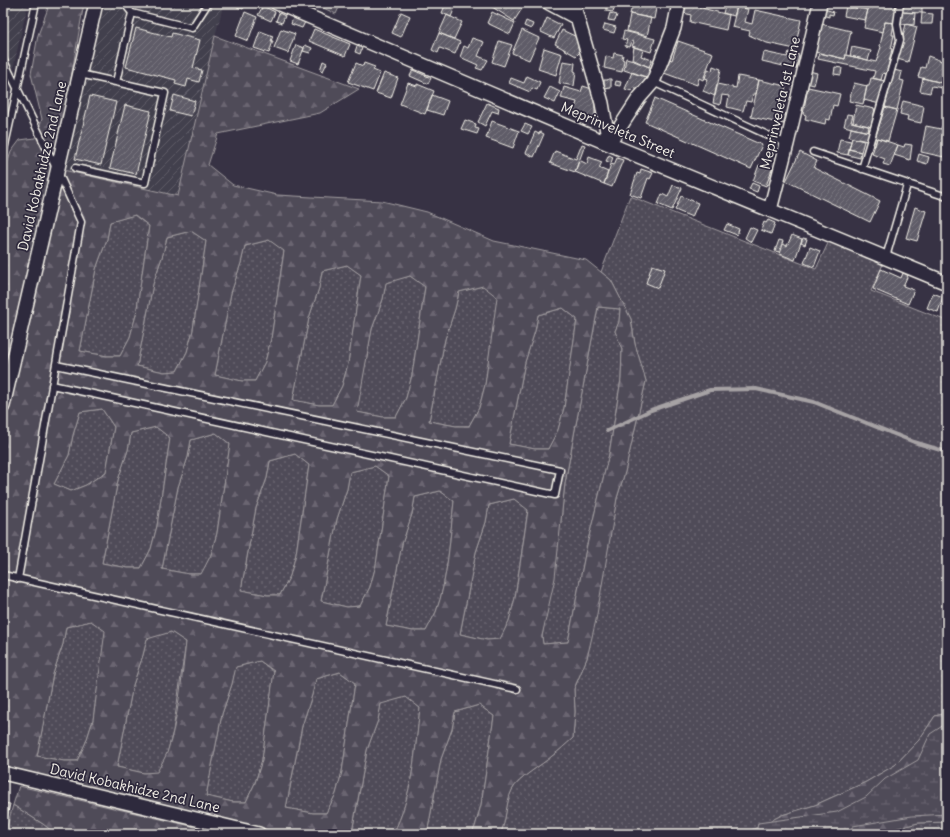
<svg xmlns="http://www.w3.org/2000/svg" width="950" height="837" font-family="Delius,sans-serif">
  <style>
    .industrial { fill: url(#industrial-furrows) }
    .grass { fill: url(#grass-dots); stroke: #a29ea0 }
    .forest { fill: url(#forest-firs); stroke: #a29ea0; fill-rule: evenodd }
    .wetland { fill: url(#wetland-marsh); stroke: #a29ea0 }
    .garden { fill: url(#garden-furrows); stroke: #a29ea0 }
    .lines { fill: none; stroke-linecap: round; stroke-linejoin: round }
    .stream { stroke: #a6a2a4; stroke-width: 4 }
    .building { fill: url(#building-hatch); stroke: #f4f1e8 }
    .lane-casing { stroke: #f4f1e8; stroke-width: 9 }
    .street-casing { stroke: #f4f1e8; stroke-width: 16 }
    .lane { stroke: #2f2a3d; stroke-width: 6 }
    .street { stroke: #2f2a3d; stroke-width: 13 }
    .labels { text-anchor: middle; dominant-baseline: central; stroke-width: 3.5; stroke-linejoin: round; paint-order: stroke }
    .street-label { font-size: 14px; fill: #f4f1e8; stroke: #2f2a3d }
  </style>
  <defs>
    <pattern id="industrial-furrows" width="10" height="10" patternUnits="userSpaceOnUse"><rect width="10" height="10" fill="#433f4e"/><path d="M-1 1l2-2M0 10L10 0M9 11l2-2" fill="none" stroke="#5f5b68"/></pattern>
    <pattern id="grass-dots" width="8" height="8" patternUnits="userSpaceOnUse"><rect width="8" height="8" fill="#504b59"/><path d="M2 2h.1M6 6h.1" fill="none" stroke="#6a6571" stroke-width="1.8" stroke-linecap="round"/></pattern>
    <pattern id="forest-firs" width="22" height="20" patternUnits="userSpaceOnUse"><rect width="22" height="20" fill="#504b59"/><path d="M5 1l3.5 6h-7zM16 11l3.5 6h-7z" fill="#6a6571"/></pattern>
    <pattern id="wetland-marsh" width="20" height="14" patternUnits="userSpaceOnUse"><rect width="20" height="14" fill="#504b59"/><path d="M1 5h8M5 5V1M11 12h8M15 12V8" fill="none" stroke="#6a6571"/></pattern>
    <pattern id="garden-furrows" width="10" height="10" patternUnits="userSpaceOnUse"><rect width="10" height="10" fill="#504b59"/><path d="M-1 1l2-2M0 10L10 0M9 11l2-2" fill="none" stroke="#6a6571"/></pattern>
    <pattern id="building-hatch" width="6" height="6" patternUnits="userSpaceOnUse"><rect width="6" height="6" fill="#5f5c67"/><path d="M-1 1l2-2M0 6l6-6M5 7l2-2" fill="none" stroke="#77747d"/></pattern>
  </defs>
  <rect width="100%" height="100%" fill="#373244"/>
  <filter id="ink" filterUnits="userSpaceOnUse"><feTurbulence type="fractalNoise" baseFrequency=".025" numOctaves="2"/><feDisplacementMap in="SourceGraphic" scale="8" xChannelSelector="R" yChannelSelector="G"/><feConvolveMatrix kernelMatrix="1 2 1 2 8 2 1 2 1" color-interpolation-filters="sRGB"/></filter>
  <g filter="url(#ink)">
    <!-- industrial -->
    <path class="industrial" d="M3,3H28L3,113Z
      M101,3H224L215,36L178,197L63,170Z"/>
    <!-- grass -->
    <path class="grass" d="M630,196L816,269L829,241L884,262L871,291L947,321V713L935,716L919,740L895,765L866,782L815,805L782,815L744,834H500C507,821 505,803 512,790C518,778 542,765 552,756C559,751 566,744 573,738L575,712L574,689L587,658L617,498L625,472L646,381L635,344L631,319L611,280L601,272Z
      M134,215L149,226L136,315L130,337L120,356H107L80,351L96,269L107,239L110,222Z
      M191,231L206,241L193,330L187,352L177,371L164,372L137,366L153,284L163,254L167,237Z
      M269,240L284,250L271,339L265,362L255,381H242L215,375L231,293L241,263L245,246Z
      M347,265L361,275L348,364L342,386L332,405H319L293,400L309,318L319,288L322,271Z
      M410,276L425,286L412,375L406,398L396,417H383L356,412L372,329L383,299L386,282Z
      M483,286L498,296L485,385L479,408L469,426H456L429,421L445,339L455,309L459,292Z
      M598,307L620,309L619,322L615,331L622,349L621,379L609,454L586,549L568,642L543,644L542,637L561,520L565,483Z
      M563,308L577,319L564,408L558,430L548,449H535L509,444L525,362L535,331L538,315Z
      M102,409L114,427L106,472L86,485L71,491L54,484L69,455L73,435L80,412Z
      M156,427L170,438L157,526L151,549L141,568H128L102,563L118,480L128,450L131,433Z
      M216,433L230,444L217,533L211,555L202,574H189L162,569L178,487L188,457L191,440Z
      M295,454L309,465L296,554L290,576L280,595H267L241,590L256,508L267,478L270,461Z
      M375,466L389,476L376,565L370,587L360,606L347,607L321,601L337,519L347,489L350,472Z
      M440,491L454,501C450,535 448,580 436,612C433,618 429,625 426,631H413L386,626L402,544L412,514L415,497Z
      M514,499L528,509L515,598L509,621L500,640H487L460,634L476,552L486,522L489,505Z
      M91,621L106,631L93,720L86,742L77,761H64L37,756L53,674L63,644L66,627Z
      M171,632L186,642L173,731L167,754L157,773H144L117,767L133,685L143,655L147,638Z
      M260,661L274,672L262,760L255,783L246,802H233L206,796L222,714L232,684L235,667Z
      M340,672L355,683L342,772L336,794L326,813H313L286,808L302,726L312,695L316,679Z
      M406,697L420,708C415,750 413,796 393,834H358L352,833L367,750L378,720L381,703Z
      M479,705L494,716L481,805L475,827L471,834H427L441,759L452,729L455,712Z
      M13,805L43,824L56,834H5Z
      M947,822V834H860L894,829L918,823Z"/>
    <!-- forest -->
    <path class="forest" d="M49,3H84L65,113L3,381V176L11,152L20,140L35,138L42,119L31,74L38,35L47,11Z
      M215,36L359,89L320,113L218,134L208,165L233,185L277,195L382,201L427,212L494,241L586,260L611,280L631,319L635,344L646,381L625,472L617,498L596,620L587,658L574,689L575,712L573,738C566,744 559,751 552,756C542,765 518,778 512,790C505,804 507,821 500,834H471L475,827L481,805L494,716L479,705L455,712L452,729L441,759L427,834H393C413,796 415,750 420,708L406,697L381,704L378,720L367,750L352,832L358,834H285L3,768V431L63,170L178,196ZM135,215L149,226L136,315L130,337L120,356H107L80,351L96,269L107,239L110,222ZM191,231L206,241L193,330L187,352L177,371L164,372L137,366L153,284L163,254L167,237ZM269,240L284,251L271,339L265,362L255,381H242L215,375L231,293L241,263L245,246ZM347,265L361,275L348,364L342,386L332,405H319L293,400L309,318L319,288L322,271ZM410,276L425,287L412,375L406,398L396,417H383L357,412L372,329L383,299L386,283ZM483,286L497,297L485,385L479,408L469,426H456L429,421L445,339L455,309L459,292ZM598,307L620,309L619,322L615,331L622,349L621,379L609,454L586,549L568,642L543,644L542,636L555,578L565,483ZM563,308L577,319L564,408L558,430L548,449H535L509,444L525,362L535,331L538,315ZM102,409L114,427L106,472L86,485L71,491L54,484L69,455L73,435L80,412ZM156,427L170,438L157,526L151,549L141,568H128L102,563L118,480L128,450L131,433ZM216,433L230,444L217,533L211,555L201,574H189L162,569L178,487L188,457L191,440ZM295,454L309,465L296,554L290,576L280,595H267L241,590L256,508L267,478L270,461ZM375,466L389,476L376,565L370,587L360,606L347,607L321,601L337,519L347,489L350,472ZM440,491L454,501C450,536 448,579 436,612C433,618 429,625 426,631H413L386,626L402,544L412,514L415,497ZM514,499L528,510L515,598L509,621L500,639L487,640L460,634L476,552L486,522L489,505ZM91,621L105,631L93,720L86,742L77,761H64L37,756L53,674L63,644L66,627ZM171,632L186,642C182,676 178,721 167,753C164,760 160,766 157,772L144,773L117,767L133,685L143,655L147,639ZM260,661L274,671L262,760L255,783L246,802H233L206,796L222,714L232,684L236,667ZM340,672L355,683L342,772L336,794L326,813H313L286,808L302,726L312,695L316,679Z
      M947,713V822L918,823L894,829L860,834H744L782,815L815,805L866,782L895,765L919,740L935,716Z
      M19,786L225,834H56L43,824L13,805Z"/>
    <!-- wetland -->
    <path class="wetland" d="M947,723V814L912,816L853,826L848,834H756L758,823L837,812L866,797L885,779L918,760L930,734Z"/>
    <!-- garden -->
    <path class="garden" d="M313,3H341L336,14Z"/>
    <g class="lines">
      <!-- stream -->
      <path class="stream" d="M607,431L651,410L710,390L756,389L814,402L914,442L947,452"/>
    </g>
    <!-- building -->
    <path class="building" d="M239,3H246L243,9L237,7Z
      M446,3L455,7L451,17L442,13Z
      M486,3H524L525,4L514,21Z
      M597,3H615L613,12L606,11V7L596,6Z
      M633,3H657L654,19L630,14Z
      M726,3H738L734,16L723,13Z
      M834,3H859L858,8Z
      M878,3H899L894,23L885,22L883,32L864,28L869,4L878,6Z
      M902,3H922V13L901,12Z
      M686,4L729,15L726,30L690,22L691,15L684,13Z
      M263,6L275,12L271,21L258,15Z
      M846,6L868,10L865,20L844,16Z
      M737,7L748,9L745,22L752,24L755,10L801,20L795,49L767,43L749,35L750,31L732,27Z
      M824,9L834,12L833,15L829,14V17L822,15Z
      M245,12L257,17L248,41L236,36Z
      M401,12L410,16L401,37L392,33Z
      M492,12L515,23L510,34L487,23Z
      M901,12L915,13L914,25L901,24Z
      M279,13L285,16L282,23L276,21Z
      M610,13L617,15L615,21L608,20Z
      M922,13L933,14L932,24H921Z
      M630,14L651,18L647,36L627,31Z
      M447,15L462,22L454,39L439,33Z
      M293,18L305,22L302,28L291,24Z
      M547,18L561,25L554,38L541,32Z
      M526,21L533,24L531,29L524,26Z
      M885,22L894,23L892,35H894L891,49H892L888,67L886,74L883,73L881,80L873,78L875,71L818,59L820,53L845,59L846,55L876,62L881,47L880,46Z
      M605,24L616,27L614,33L603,30Z
      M821,24L851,31L845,59L815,52Z
      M906,24L917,27L908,62L897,59Z
      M136,28L171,37L172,33L200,40L193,68L202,70L199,82L188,79L186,87L175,84L176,80L126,67Z
      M281,29L295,34L288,53L274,48Z
      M314,29L350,44L345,56L309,41Z
      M522,30L539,38L529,60L512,53Z
      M562,30L579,38L581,51L576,56L555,44Z
      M260,31L273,36L271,41H273L269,53L254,48Z
      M624,31L655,39L651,52L632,46L634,42L632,41L630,47L625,46L627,40L622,39Z
      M439,33L460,42L455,54L440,48L438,53L432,50Z
      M472,38L484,42L478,56L488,60L482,70L476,68L478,65L460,57L464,46L468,48Z
      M499,41L512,45L504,66L492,62Z
      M678,41L713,53L703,80L699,78L697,85L664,73L669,59L672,60Z
      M296,45L304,48L298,64L290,61Z
      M305,45L312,48L310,53L303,51Z
      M357,46L362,48L360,54L355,52Z
      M634,47L643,50L641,56L652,60L649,67L632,59Z
      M852,47L871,51L868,60L850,56Z
      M544,48L562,54L556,75L538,69Z
      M764,52L787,57L789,52L799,55L796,69L762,61Z
      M614,53L623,55L622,59L624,60L622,72L604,68L606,56L613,58Z
      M928,56L947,63V84L918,77L921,67L925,68Z
      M626,58L634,60V61L652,68L648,78L624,70Z
      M323,61L327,63L323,71L320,70Z
      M563,61L575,63L574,71L576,72L574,86L559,83Z
      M356,63L363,66L364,63L375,67L373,70L380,73L373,91L348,82Z
      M713,66L721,69L715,96L703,91L708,79L705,78L708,69L712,71Z
      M835,67L842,68L841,75L834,74Z
      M413,70L431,78L428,84L410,76Z
      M894,70L902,72L900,80L904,81L897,110L885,107Z
      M809,71L817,73L814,85L806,83Z
      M632,72L646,77L641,91L633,88L632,91L625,89Z
      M384,73L398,78L391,98L376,93Z
      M527,76L540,82L537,90L532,88L530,92L509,83L511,78L524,83Z
      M738,76L759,80L756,94H753L751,102L746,101L743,111L727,107L729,96L722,95L720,105L713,103L717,84L736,88Z
      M871,78L885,81L880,104L864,100L867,86H869Z
      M923,78L947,84V89L932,86L930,93L920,91Z
      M608,79H611V88L604,89V80H608Z
      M759,80L786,86L780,113L786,114L784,124L751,117Z
      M616,81L621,82L620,86L615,85Z
      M408,83L417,86V84L434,91L425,114L400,104Z
      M854,83L867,86L863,104L849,101Z
      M583,86L592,89L595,105V119L574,111L577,102L561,98L564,87L581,92Z
      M550,87L560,92L555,103L544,98Z
      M808,87L840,94L837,106L833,105L830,120L826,119L825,124L805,119L806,115L803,114Z
      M174,95L195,101L191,116L170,111Z
      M432,95L448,101L443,115L427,110Z
      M90,96L116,102L101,165L75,159Z
      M655,98L762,145L751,169L645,122Z
      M903,101L924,106L921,123L907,120L908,116L900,114Z
      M487,103L499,108L498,113L492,111L485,126L478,122Z
      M125,105L151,111L136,174L110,168Z
      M856,105L875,109L871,127L853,122Z
      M885,107L897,110L888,141L877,138L875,146L873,145Z
      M847,114L853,115L851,122L869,126L868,132L844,126Z
      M465,120L476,124L475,128L479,129L477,134L461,129Z
      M492,121L519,131L513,148L486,138Z
      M525,124L532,127L528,134L521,131Z
      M926,126L941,129L942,126L947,127V143L944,157L921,152Z
      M851,128L870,132L867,141L849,137Z
      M535,132L539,134L540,132L544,134L534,157L526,153Z
      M852,138L864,141L861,152L849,149Z
      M877,138L898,145L890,166L883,164L885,159L872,154Z
      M840,139L851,141L848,155L837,153Z
      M582,144L585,145L575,172L550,163L555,151L576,159Z
      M905,144L912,145L910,160L894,155L898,145L904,147Z
      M849,149L861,152L860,158L848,155Z
      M800,152L817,161L814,168L880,201L870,222L786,181Z
      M919,154L929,157L927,164L917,161Z
      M609,155L613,157L611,163L606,161Z
      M589,157L602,162L599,168L608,172L604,184L575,172L579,160L587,164Z
      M617,158L623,160L612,187L604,184L611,164L614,165Z
      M759,165L772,169L766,186L753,181Z
      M641,169L653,173L650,179L648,178L641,198L630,194L637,173L640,174Z
      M752,183L759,186L757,192L749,189Z
      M673,185L682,188L672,210L658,204L662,194L668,197Z
      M681,196L698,203L692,217L675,210Z
      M915,207L926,211L917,241L906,238Z
      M768,220L775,223L771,234L761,230L764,222L766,223Z
      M727,224L739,229L737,235L724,230Z
      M750,227L757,230L751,242L745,238Z
      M792,235L802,239L795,260L780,254L783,244L787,246Z
      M803,238L807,239L805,245L801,243Z
      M779,240L783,241L779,252L775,251Z
      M810,247L820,251L814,267L804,263Z
      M652,265L665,269L658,288L646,283Z
      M881,269L901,278L903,273L908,275L903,286L914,290L908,304L873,289Z
      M933,293L943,297L938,312L927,308Z
      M3,803L10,804L7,817L3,816Z"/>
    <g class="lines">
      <defs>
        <path id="lane" d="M124,3L132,13
          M3,59L57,170L81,222L18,579
          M116,82L132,13L192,28L208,3
          M653,82L787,144
          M813,152L947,197
          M3,154L36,3
          M75,168L145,183L165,93L80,74
          M862,169L900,40L897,24L900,3
          M886,257L907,185
          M52,385L555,495L560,470L56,365
          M3,575L517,689"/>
        <path id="street" d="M277,3L609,144L947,283
          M549,3L577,18
          M573,3L602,103L609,144
          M609,144L639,98L653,82L674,28L679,3
          M770,210L787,144L820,3
          M3,406L96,3
          M3,773L259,834"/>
      </defs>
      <!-- lane casing -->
      <use href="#lane" class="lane-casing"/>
      <!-- street casing -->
      <use href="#street" class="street-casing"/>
      <!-- lane -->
      <use href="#lane" class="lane"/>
      <!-- street -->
      <use href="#street" class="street"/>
    </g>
  </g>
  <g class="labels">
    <!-- street labels -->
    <g class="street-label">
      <text transform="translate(780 103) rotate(-77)">Meprinveleta 1st Lane</text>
      <text transform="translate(618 130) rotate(23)">Meprinveleta Street</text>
      <text transform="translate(42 166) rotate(-77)">David Kobakhidze 2nd Lane</text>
      <text transform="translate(135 788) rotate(13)">David Kobakhidze 2nd Lane</text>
    </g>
  </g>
  <!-- margin -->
  <rect width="950" height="837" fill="none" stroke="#2f2a3d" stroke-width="16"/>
  <rect x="8" y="8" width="934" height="821" fill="none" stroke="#f4f1e8" stroke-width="1.5" filter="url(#ink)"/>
</svg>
